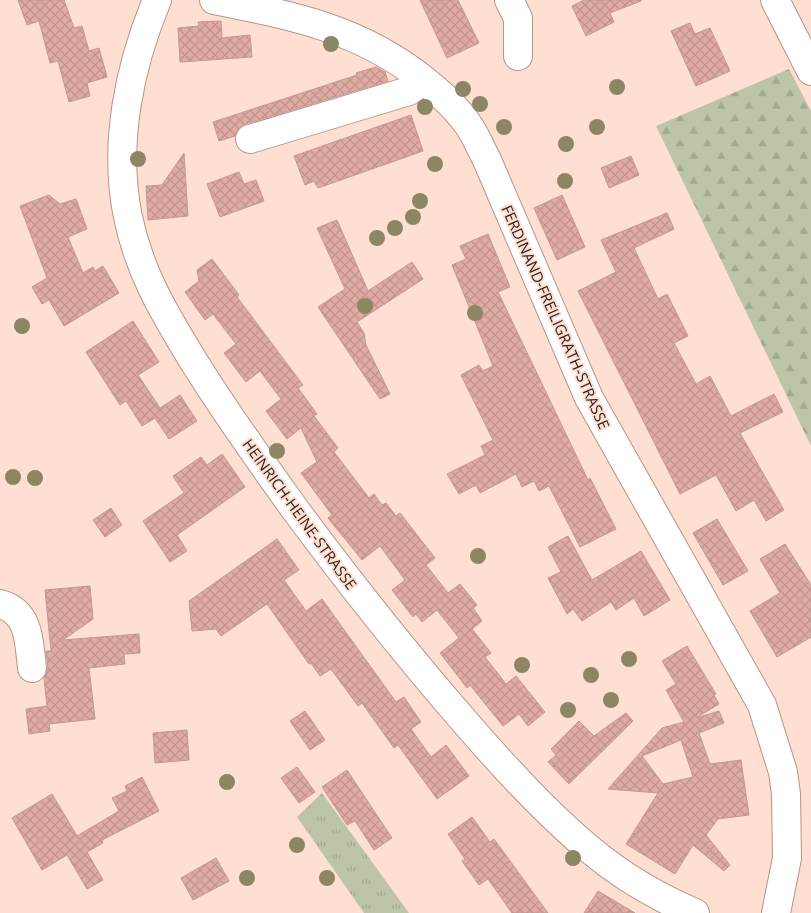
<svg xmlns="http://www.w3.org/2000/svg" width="811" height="913" font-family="'Open Sans',sans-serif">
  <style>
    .grass { fill: url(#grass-tufts) }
    .forest { fill: url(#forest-firs) }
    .building { fill: url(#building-cross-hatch); stroke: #c09993; fill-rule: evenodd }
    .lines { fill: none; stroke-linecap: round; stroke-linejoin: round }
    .minor-casing { stroke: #b79485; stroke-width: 30 }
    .minor { stroke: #fff; stroke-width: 28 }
    .tree { fill: #8d8664 }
    .labels { text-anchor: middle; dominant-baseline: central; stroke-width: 4; stroke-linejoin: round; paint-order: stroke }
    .street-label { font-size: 15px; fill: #2c1e18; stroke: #fedfd2 }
  </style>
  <defs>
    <pattern id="grass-tufts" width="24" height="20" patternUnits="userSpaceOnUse" patternTransform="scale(1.25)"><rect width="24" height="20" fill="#bcc6a6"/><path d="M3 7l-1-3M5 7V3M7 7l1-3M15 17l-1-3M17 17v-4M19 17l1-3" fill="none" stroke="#a2aa8e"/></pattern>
    <pattern id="forest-firs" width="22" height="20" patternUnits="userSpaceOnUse" patternTransform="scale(1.25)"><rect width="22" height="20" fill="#bcc6a6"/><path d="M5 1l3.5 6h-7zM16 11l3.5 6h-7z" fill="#a2aa8e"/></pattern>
    <pattern id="building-cross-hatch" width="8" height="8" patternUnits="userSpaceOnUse" patternTransform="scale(1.25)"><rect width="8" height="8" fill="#e0aba2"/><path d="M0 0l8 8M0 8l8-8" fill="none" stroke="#c0938b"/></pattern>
  </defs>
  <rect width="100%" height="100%" fill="#fedfd2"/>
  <!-- grass -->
  <path class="grass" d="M322,793L409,913H364L297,817Z"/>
  <!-- forest -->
  <path class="forest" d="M789,69L811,111V446L656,126Z"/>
  <!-- building -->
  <path class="building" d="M18,0H64L74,28L82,26L89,51L99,48L107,77L87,83L90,96L69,102L58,61L50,63L39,21L27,25Z
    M420,0H458L479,43L447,58Z
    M584,0H641V1L610,13L614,22L586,36L572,6Z
    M221,21L222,38L250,35L252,57L180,62L178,28L199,26L198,22Z
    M690,23L695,34L710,28L730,71L696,86L671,31Z
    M376,67L385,72L388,81L245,124L238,129L235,136L219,141L213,122L357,75L356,73Z
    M411,115L423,151L318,188L314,181L305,185L294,156Z
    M184,153L188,216L148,220L146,186L162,185Z
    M631,156L639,175L609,188L601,168Z
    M239,172L244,184L256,180L264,201L220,217L207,184Z
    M49,195L60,204L76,199L87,229L68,237L83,273L93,267L95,271L103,266L119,293L64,326L49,300L42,304L32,287L47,278L20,206Z
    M562,195L585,247L557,260L534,208Z
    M667,213L674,229L634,248L658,299L667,294L688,336L674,343L696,384L710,376L731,416L774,394L783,412L740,433L784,510L766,521L754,500L736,511L716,475L680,494L578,291L616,272L601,240Z
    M337,220L368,291L412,262L423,279L357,322L364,333L366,345L390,394L380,399L318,307L345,289L317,228Z
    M488,234L510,287L498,292L588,480L590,478L616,529L580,547L549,486L539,491L534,481L522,487L516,474L480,493L476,485L459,494L447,474L485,455L481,446L493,440L461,375L479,365L483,371L493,366L452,265L466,259L460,246Z
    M212,259L239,295L237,297L303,385L298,388L317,414L314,416L338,448L334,452L369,498L374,494L382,505L386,503L396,516L400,513L435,558L426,565L448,593L460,584L477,605L473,608L482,621L472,629L491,653L485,657L506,684L516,676L545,712L528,726L519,714L503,726L470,685L467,688L440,653L459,638L437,610L422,622L416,614L413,617L392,590L405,580L380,546L362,560L328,518L332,515L301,473L317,462L301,428L287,439L266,411L281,399L260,371L246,382L224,353L236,344L213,314L205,320L185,292L199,281L197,270Z
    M133,321L159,362L138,375L160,408L180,395L197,421L169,439L155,418L142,426L126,401L120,405L86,352Z
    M222,454L245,487L177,535L187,551L170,562L143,521L184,493L173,476L201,457L207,465Z
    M111,508L122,525L105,537L93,520Z
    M717,519L748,571L723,585L693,533Z
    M568,536L592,580L641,551L670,600L644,616L634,598L616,610L611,602L582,621L573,609L567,614L548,578L561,572L548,547Z
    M277,539L299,570L284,580L306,611L322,599L396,702L404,697L421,722L411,729L431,757L446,745L469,776L437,799L398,745L394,748L362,703L358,706L331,669L320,676L311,663L309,664L267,604L221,636L216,629L192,631L189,601Z
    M785,544L811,585V637L777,657L750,611L780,593L760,559Z
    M90,586L93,619L63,640L139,634L140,653L124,654L125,664L89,668L95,719L49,724L50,731L29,734L26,709L47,706L44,678L48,667L46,651H51L45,590Z
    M687,646L716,694L714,695L719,704L696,718L719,711L724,723L699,733L710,764L741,760L749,815L718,819L706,835L730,865L724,871L693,845L675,874L626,844L658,793L608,789L662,728L684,722L666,690L676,684L662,661ZM681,740L693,777L663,784L642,756Z
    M305,711L325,740L310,750L290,721Z
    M626,713L633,721L569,784L548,762L556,755L551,749L579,721L594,736Z
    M187,730L189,760L155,763L153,733Z
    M297,767L315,792L299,803L281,778Z
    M347,770L392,838L374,850L355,821L347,825L322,787Z
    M142,777L159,811L102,840L103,843L87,852L103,880L87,889L67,855L42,870L12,818L52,794L77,836L119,811L112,798L127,791L125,786Z
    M472,817L490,842L494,839L548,913H512L488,879L479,885L462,861L465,859L448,834Z
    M216,858L229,881L193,900L181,878Z
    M598,891L635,913H584Z"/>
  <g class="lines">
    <defs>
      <path id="minor" d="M157,0C129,67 113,145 128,217C139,271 163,311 191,357C223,409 258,458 294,508C348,581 405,653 465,722C503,766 543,810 588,848C620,875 657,897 695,913
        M214,0C293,16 359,28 424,80C441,94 457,108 469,126C476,136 481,149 487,160L589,398L762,705L783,772L786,794L787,858L776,913
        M509,0L518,18V56
        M775,0L811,71
        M250,139L409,91L424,80
        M0,604C30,612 29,642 32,668"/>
    </defs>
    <!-- minor casing -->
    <use href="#minor" class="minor-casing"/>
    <!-- minor -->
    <use href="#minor" class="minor"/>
  </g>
  <!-- trees -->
  <g class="tree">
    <circle cx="331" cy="44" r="8"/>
    <circle cx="617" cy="87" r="8"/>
    <circle cx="463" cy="89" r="8"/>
    <circle cx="480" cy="104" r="8"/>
    <circle cx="425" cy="107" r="8"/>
    <circle cx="504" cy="127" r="8"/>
    <circle cx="597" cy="127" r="8"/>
    <circle cx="566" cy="144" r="8"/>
    <circle cx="138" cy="159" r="8"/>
    <circle cx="435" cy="164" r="8"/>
    <circle cx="565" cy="181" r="8"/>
    <circle cx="420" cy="201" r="8"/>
    <circle cx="413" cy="217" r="8"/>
    <circle cx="395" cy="228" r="8"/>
    <circle cx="377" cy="238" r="8"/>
    <circle cx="365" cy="306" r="8"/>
    <circle cx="475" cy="313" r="8"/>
    <circle cx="22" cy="326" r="8"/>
    <circle cx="277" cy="451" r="8"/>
    <circle cx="13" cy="477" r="8"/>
    <circle cx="35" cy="478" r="8"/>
    <circle cx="478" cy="556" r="8"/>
    <circle cx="629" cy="659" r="8"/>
    <circle cx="522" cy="665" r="8"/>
    <circle cx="591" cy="675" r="8"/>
    <circle cx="611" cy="700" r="8"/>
    <circle cx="568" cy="710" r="8"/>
    <circle cx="227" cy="782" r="8"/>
    <circle cx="297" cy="845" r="8"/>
    <circle cx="573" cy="858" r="8"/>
    <circle cx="247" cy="878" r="8"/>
    <circle cx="327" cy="878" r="8"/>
  </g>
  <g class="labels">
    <!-- street labels -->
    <g class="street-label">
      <text transform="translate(556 317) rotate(66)">FERDINAND-FREILIGRATH-STRASSE</text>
      <text transform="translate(300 514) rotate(54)">HEINRICH-HEINE-STRASSE</text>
    </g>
  </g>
</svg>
